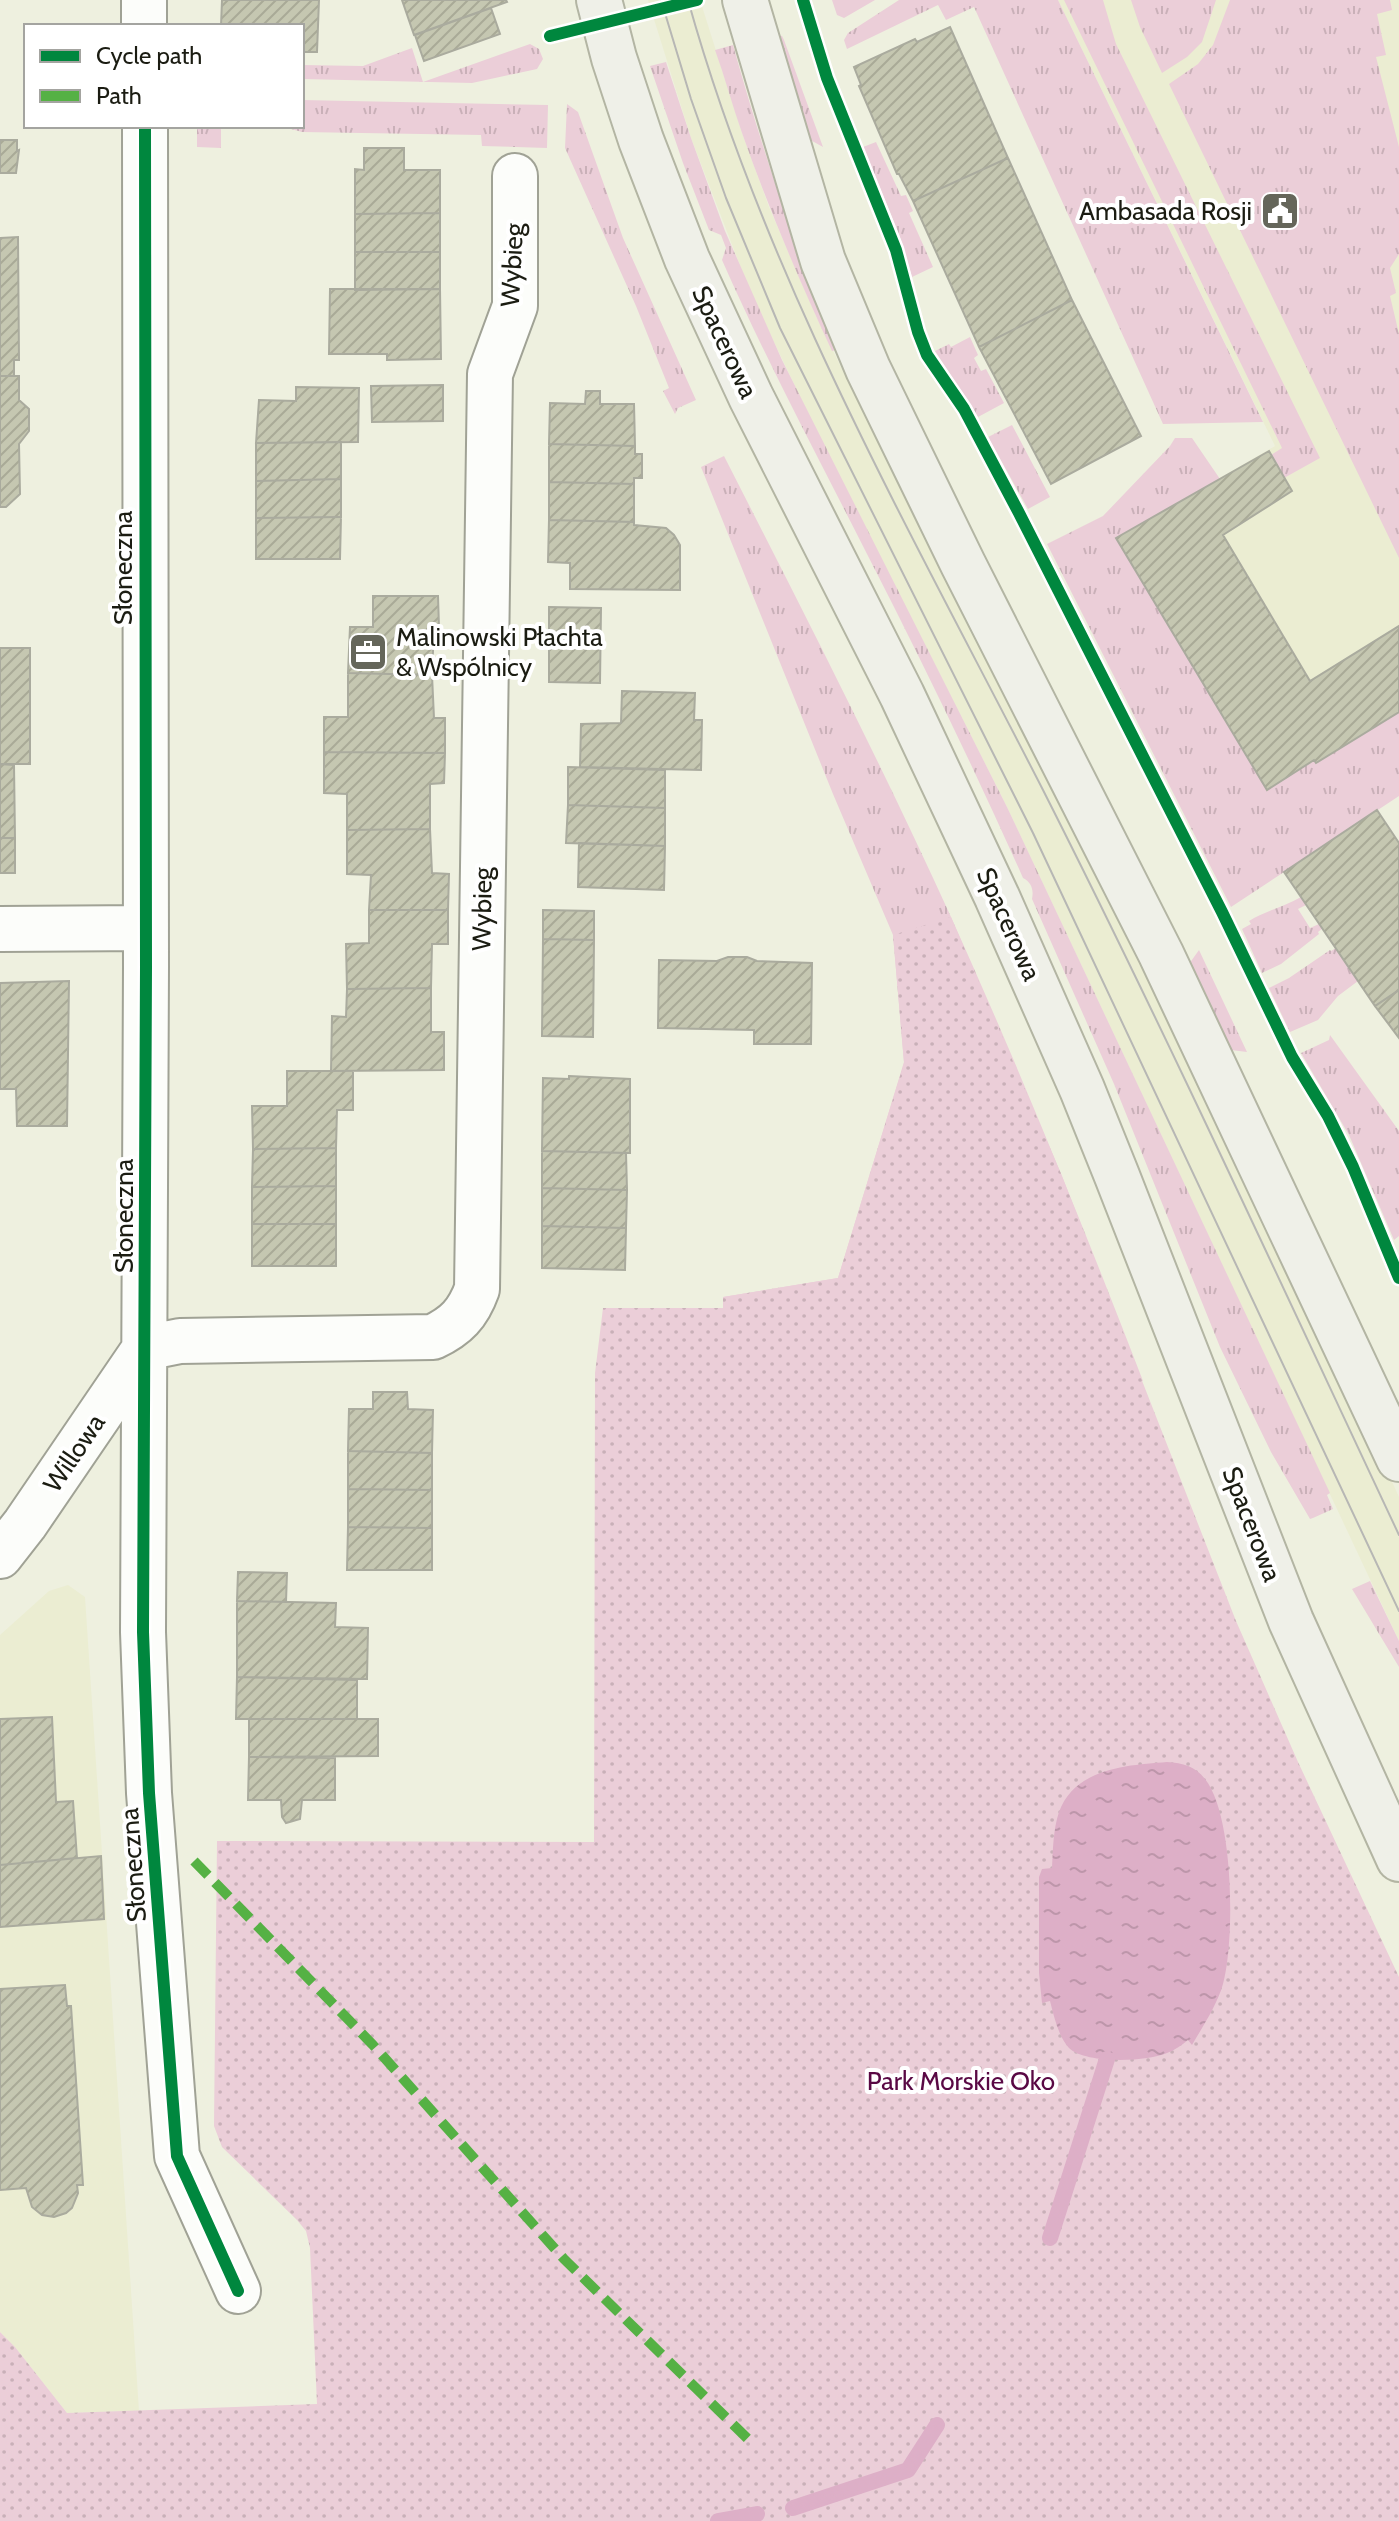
<svg xmlns="http://www.w3.org/2000/svg" width="1399" height="2521" font-family="Cabin,sans-serif">
  <style>
    .built { fill: #ebedd2 }
    .grass { fill: url(#grass-tufts) }
    .park { fill: url(#park-dots) }
    .water { fill: url(#water-ripples) }
    .lines { fill: none; stroke-linecap: round; stroke-linejoin: round }
    .stream { stroke: #ddafc7; stroke-width: 16 }
    .building { fill: url(#building-hatch); stroke: #aaab9e; stroke-width: 2 }
    .minor-casing { stroke: #a0a295; stroke-width: 48 }
    .major-casing { stroke: #b3b5a3; stroke-width: 48 }
    .minor { stroke: #fcfdfa; stroke-width: 44 }
    .major { stroke: #eff0e8; stroke-width: 44 }
    .tram { stroke: #b7b7b4; stroke-width: 2 }
    .quiet { stroke: #55b144; stroke-width: 10; stroke-dasharray: 20 10; stroke-linecap: butt }
    .cycleway-casing { stroke: #fff; stroke-width: 17 }
    .cycleway { stroke: #00873e; stroke-width: 12 }
    .labels { text-anchor: middle; dominant-baseline: central; stroke-width: 8; stroke-linejoin: round; paint-order: stroke }
    .poi-label { font-size: 26px; fill: #1b1c12; stroke: #fff; text-anchor: end }
    .street-label { font-size: 26px; fill: #1b1c12; stroke: #fff }
    .park-label { font-size: 26px; fill: #590844; stroke: #fff }
  </style>
  <defs>
    <pattern id="grass-tufts" width="24" height="20" patternUnits="userSpaceOnUse" patternTransform="scale(2)"><rect width="24" height="20" fill="#ebced8"/><path d="M3 7l-1-3M5 7V3M7 7l1-3M15 17l-1-3M17 17v-4M19 17l1-3" fill="none" stroke="#c9b0b8"/></pattern>
    <pattern id="park-dots" width="8" height="8" patternUnits="userSpaceOnUse" patternTransform="scale(2)"><rect width="8" height="8" fill="#ebced8"/><path d="M2 2h.1M6 6h.1" fill="none" stroke="#c9b0b8" stroke-width="1.8" stroke-linecap="round"/></pattern>
    <pattern id="water-ripples" width="26" height="14" patternUnits="userSpaceOnUse" patternTransform="scale(2)"><rect width="26" height="14" fill="#ddafc7"/><path d="M2 4q2-2 4 0t4 0M15 11q2-2 4 0t4 0" fill="none" stroke="#bd96aa"/></pattern>
    <pattern id="building-hatch" width="6" height="6" patternUnits="userSpaceOnUse" patternTransform="scale(2)"><rect width="6" height="6" fill="#c5c7b1"/><path d="M-1 1l2-2M0 6l6-6M5 7l2-2" fill="none" stroke="#a9aa97"/></pattern>
  </defs>
  <rect width="100%" height="100%" fill="#eef0df"/>
  <!-- built -->
  <path class="built" d="M648,0H700L742,133L769,207L816,316L880,447L885,445L1080,826L1384,1464L1399,1497V1641L1007,807L817,432L751,294L691,138Z
    M1058,0H1399V712L1316,763L1314,760L1267,790L1116,538L1275,446Z
    M68,1585L85,1597L139,2411L67,2413L15,2347L0,2332V1635L49,1591Z"/>
  <!-- grass -->
  <path class="grass" d="M832,0H875L844,18L837,15Z
    M899,0H1058L1263,422L1163,424L974,7L946,20L938,5L847,49L844,40L848,33Z
    M1064,0H1103L1116,44L1320,458L1284,478L1271,455L1282,448Z
    M1131,0H1216L1202,42L1187,57L1162,73L1140,27Z
    M1230,0H1390L1392,10L1377,14L1386,55L1376,57L1399,147V254L1390,268L1396,293L1390,296L1399,334V558L1169,84L1198,64L1213,45Z
    M776,35L782,36L784,40L823,147L805,137Z
    M530,44L539,49L543,59L537,69L472,83L302,79V65L363,66L412,48L423,82Z
    M733,45C762,149 796,250 836,350L832,351C799,280 768,207 742,133C732,105 725,77 715,50Z
    M666,62L691,138L725,231L782,360L1007,807L1330,1493L1327,1495L1333,1509L1313,1518L1310,1519L1271,1452L1220,1347L1114,1084L1032,899C1034,889 1031,882 1023,878C974,768 922,661 867,554C818,457 766,360 722,260L726,248L721,235L709,230L683,163L650,66Z
    M302,100L548,105L547,148L482,146L481,135L302,132L280,126H302Z
    M567,104L578,112L623,238L696,400L678,408L675,414L663,391L669,388L636,306L565,148Z
    M197,126H221V148L197,147Z
    M876,142L901,196L906,195L913,211L909,213L933,267L912,277L899,234L863,147Z
    M970,337L978,355L974,358L981,371L986,369L1004,403L978,417L935,351L949,344L951,347Z
    M1012,425L1050,497L1028,509L988,437Z
    M1175,438H1192L1220,479L1117,539L1267,790L1314,760L1317,763L1399,712V796L1231,907L1047,544L1103,516L1170,446Z
    M724,456C802,609 880,761 951,917C1020,1070 1083,1225 1143,1381L603,1308H723V1297L838,1278L904,1062L893,935L833,794L701,467Z
    M1301,897L1306,905L1298,909L1310,928L1319,924L1323,928L1318,932L1319,934L1281,964L1262,973L1242,929L1251,924L1249,921C1265,911 1284,907 1301,897Z
    M1336,948L1358,981L1338,996L1318,1020L1290,1032L1269,988L1289,978L1330,950L1331,951Z
    M1199,950L1247,1052L1231,1050L1189,964Z
    M1330,1035L1399,1131V1236L1394,1240L1349,1135L1301,1053L1329,1040Z
    M1370,1581L1399,1641V1667L1352,1589Z"/>
  <!-- park -->
  <path class="park" d="M951,917L1062,1176L1236,1621L1298,1762L1399,1977V2521H0V2332L15,2347L67,2413L317,2404L310,2248L306,2231L297,2220L222,2147L214,2126L217,1841L594,1842L595,1373L603,1308H723V1297L838,1278L904,1063L893,935Z"/>
  <!-- water -->
  <path class="water" d="M1167,1762C1183,1763 1195,1766 1205,1779C1234,1815 1235,1940 1223,1984C1217,2005 1203,2026 1192,2045L1188,2040C1182,2045 1175,2050 1167,2053C1147,2062 1085,2064 1069,2048C1058,2036 1054,2016 1050,2001L1042,2003L1039,1973V1877L1042,1869L1052,1868C1053,1850 1053,1830 1059,1812C1075,1768 1128,1765 1167,1762Z"/>
  <g class="lines">
    <!-- stream -->
    <path class="stream" d="M1050,2238L1107,2059
      M793,2508L908,2470L937,2425
      M718,2521L757,2514"/>
  </g>
  <!-- building -->
  <path class="building" d="M222,0H319L317,52H302V26H221Z
    M402,0H506L507,2L414,35Z
    M491,8L500,34L424,61L415,35Z
    M950,27L1008,158L913,201L899,174H897L859,86L861,85L854,67L915,39L917,42Z
    M0,140H17V151L19,150L16,173H0Z
    M364,148H404V170H440V213L355,214V169L364,170Z
    M1008,158L1072,300L979,347L913,201Z
    M440,213V252H355V214Z
    M18,237L19,360H14V376H0V238Z
    M355,252H440V289L355,290Z
    M330,289H440L441,359L387,360V354H329Z
    M1072,300L1141,436L1051,484L979,347Z
    M0,376H19V400L29,409V431L19,444L20,494L6,507H0Z
    M443,385V421L372,422L371,386Z
    M296,387L359,388L358,442L256,443L259,400L296,401Z
    M586,391H600V404H634L635,446L549,444L550,403L585,404Z
    M341,442V479L256,481V443Z
    M549,444L635,446V454H642V478H634V484L549,482Z
    M1269,451L1292,491L1223,535L1310,681L1399,626V712L1316,763L1314,760L1267,790L1116,538Z
    M341,479V517L256,518V481Z
    M549,482L634,484V522L549,520Z
    M341,517L340,559H256V518Z
    M549,520L634,522V525L666,528L674,535L680,545V590L570,589V563L548,562Z
    M373,596H438L439,627H434L432,675L348,673L350,627H373Z
    M549,607L601,608L600,683L549,682Z
    M0,648H30V764H0Z
    M348,673L432,675L434,718H445V753L324,752V717H348Z
    M622,691L695,693L694,720H702L701,770L580,767L581,724L621,723Z
    M324,752L445,753L444,783L430,784V829L347,830V794L324,793Z
    M0,764L14,765L15,838H0Z
    M568,767L665,770V808L568,805Z
    M568,805L665,808V846L566,843Z
    M1377,810L1399,843V990L1375,1006L1284,872Z
    M430,829L432,873L449,874L448,910H369L371,875L347,874V830Z
    M0,838H15V873H0Z
    M579,843L665,846L664,890L578,887Z
    M369,910H448V944H432L431,988L347,989L346,944L369,943Z
    M543,910L594,911V940L543,939Z
    M543,939L594,940L593,1037L542,1036Z
    M728,957H747L757,961L812,963L811,1044H754V1030L658,1028L659,960L717,961Z
    M69,981L67,1126H17L16,1089H0V983Z
    M431,988V1032H444V1070L331,1071L332,1016L346,1017L347,989Z
    M1399,990V1038L1375,1006Z
    M287,1071H353V1110H337L336,1148L253,1149L252,1106H287Z
    M569,1076L630,1079V1153L542,1151L543,1078L569,1079Z
    M336,1148V1186L252,1187L253,1149Z
    M542,1151L626,1153L627,1190L542,1188Z
    M336,1186V1224H252V1187Z
    M542,1188L627,1190L626,1228L542,1226Z
    M252,1224H336V1266H252Z
    M542,1226L626,1228L625,1270L542,1268Z
    M373,1392H407L408,1409L433,1410L432,1453L348,1451L349,1409H373Z
    M348,1451L432,1453V1490L348,1489Z
    M348,1489L432,1490V1528L348,1527Z
    M348,1527L432,1528V1570H347Z
    M238,1572L287,1573L286,1602L237,1601Z
    M237,1601L336,1603L335,1627L368,1628L367,1679L237,1677Z
    M237,1677L357,1680V1719H236Z
    M52,1717L56,1802L73,1801L77,1858L0,1865V1719Z
    M249,1719H378V1756L249,1757Z
    M249,1757L335,1758V1800H302L300,1819L286,1823L282,1817L281,1800H248Z
    M101,1856L104,1919L0,1927V1865Z
    M65,1985L67,2006H71L83,2185H77L78,2193L72,2208L66,2213L54,2217L42,2215L32,2207L26,2188L0,2190V1989Z"/>
  <g class="lines">
    <defs>
      <path id="minor" d="M144,0V26
        M145,126L146,966L143,1632L149,1793L177,2156L238,2291
        M0,929L146,928
        M0,1556L25,1524L145,1348L180,1341L433,1337C456,1326 468,1314 477,1289L490,374L515,306V176"/>
      <path id="major" d="M599,0L614,58L641,140L687,259L751,397L902,695L997,897L1082,1089L1117,1176L1291,1621L1399,1859
        M745,0L823,261L868,369L963,564L1161,954L1399,1459"/>
    </defs>
    <!-- minor casing -->
    <use href="#minor" class="minor-casing"/>
    <!-- major casing -->
    <use href="#major" class="major-casing"/>
    <!-- minor -->
    <use href="#minor" class="minor"/>
    <!-- major -->
    <use href="#major" class="major"/>
    <!-- tram -->
    <path class="tram" d="M661,0L691,99L726,198L780,328L1033,833L1399,1611
      M688,0C766,280 911,532 1043,790C1167,1035 1282,1286 1399,1535"/>
    <!-- quiet -->
    <path class="quiet" d="M194,1861L373,2045L564,2259L749,2440"/>
    <defs>
      <path id="cycleway" d="M803,0L827,78L896,250L918,332L927,355L964,409L1019,513L1222,912L1292,1057L1328,1116L1353,1167L1399,1278
        M550,36L697,0
        M145,126L146,966L143,1632L149,1793L177,2156L238,2291"/>
    </defs>
    <!-- cycleway casing -->
    <use href="#cycleway" class="cycleway-casing"/>
    <!-- cycleway -->
    <use href="#cycleway" class="cycleway"/>
  </g>
  <!-- icons -->
  <defs>
    <symbol id="civic-square" viewBox="-11 -11 22 22"><rect x="-9" y="-9" width="18" height="18" rx="4" fill="#65665a" stroke="#fff"/><path d="M-.6-6.5H3V-4.5H.6V-3L4-1V1h2V6H-6V1h2V-1L-.6-3ZM-1.2 2.5V6h2.4V2.5Z" fill="#fff"/></symbol>
    <symbol id="office-square" viewBox="-11 -11 22 22"><rect x="-9" y="-9" width="18" height="18" rx="4" fill="#65665a" stroke="#fff"/><path d="M-6-3h4V-5.5h4V-3h4V5H-6ZM-1-4.5V-3h2v-1.5ZM-6 0V1H6V0Z" fill="#fff"/></symbol>
  </defs>
  <g fill-rule="evenodd">
    <use href="#civic-square" x="1258" y="189" width="44" height="44"/>
    <use href="#office-square" x="346" y="630" width="44" height="44"/>
  </g>
  <g class="labels">
    <!-- poi labels -->
    <g class="poi-label">
      <text x="1252" y="211">Ambasada Rosji</text>
      <text x="396" y="637" text-anchor="start">Malinowski Płachta<tspan x="396" dy="30">&amp; Wspólnicy</tspan></text>
    </g>
    <!-- street labels -->
    <g class="street-label">
      <text transform="translate(512 265) rotate(-87)">Wybieg</text>
      <text transform="translate(725 342) rotate(65)">Spacerowa</text>
      <text transform="translate(123 568) rotate(-90)">Słoneczna</text>
      <text transform="translate(482 909) rotate(-89)">Wybieg</text>
      <text transform="translate(1009 924) rotate(66)">Spacerowa</text>
      <text transform="translate(124 1216) rotate(-90)">Słoneczna</text>
      <text transform="translate(74 1453) rotate(-56)">Willowa</text>
      <text transform="translate(1252 1524) rotate(69)">Spacerowa</text>
      <text transform="translate(133 1865) rotate(-94)">Słoneczna</text>
    </g>
    <!-- park labels -->
    <g class="park-label">
      <text x="961" y="2081">Park Morskie Oko</text>
    </g>
  </g>
  <!-- legend -->
  <rect x="24" y="24" width="280" height="104" fill="#ffffff" stroke="#a4a4a0" stroke-width="2"/>
  <rect x="40" y="50" width="40" height="12" fill="#00873e" stroke="#a4a4a0" stroke-width="2"/>
  <text x="96" y="64" font-size="24" fill="#1b1c12">Cycle path</text>
  <rect x="40" y="90" width="40" height="12" fill="#55b144" stroke="#a4a4a0" stroke-width="2"/>
  <text x="96" y="104" font-size="24" fill="#1b1c12">Path</text>
</svg>
